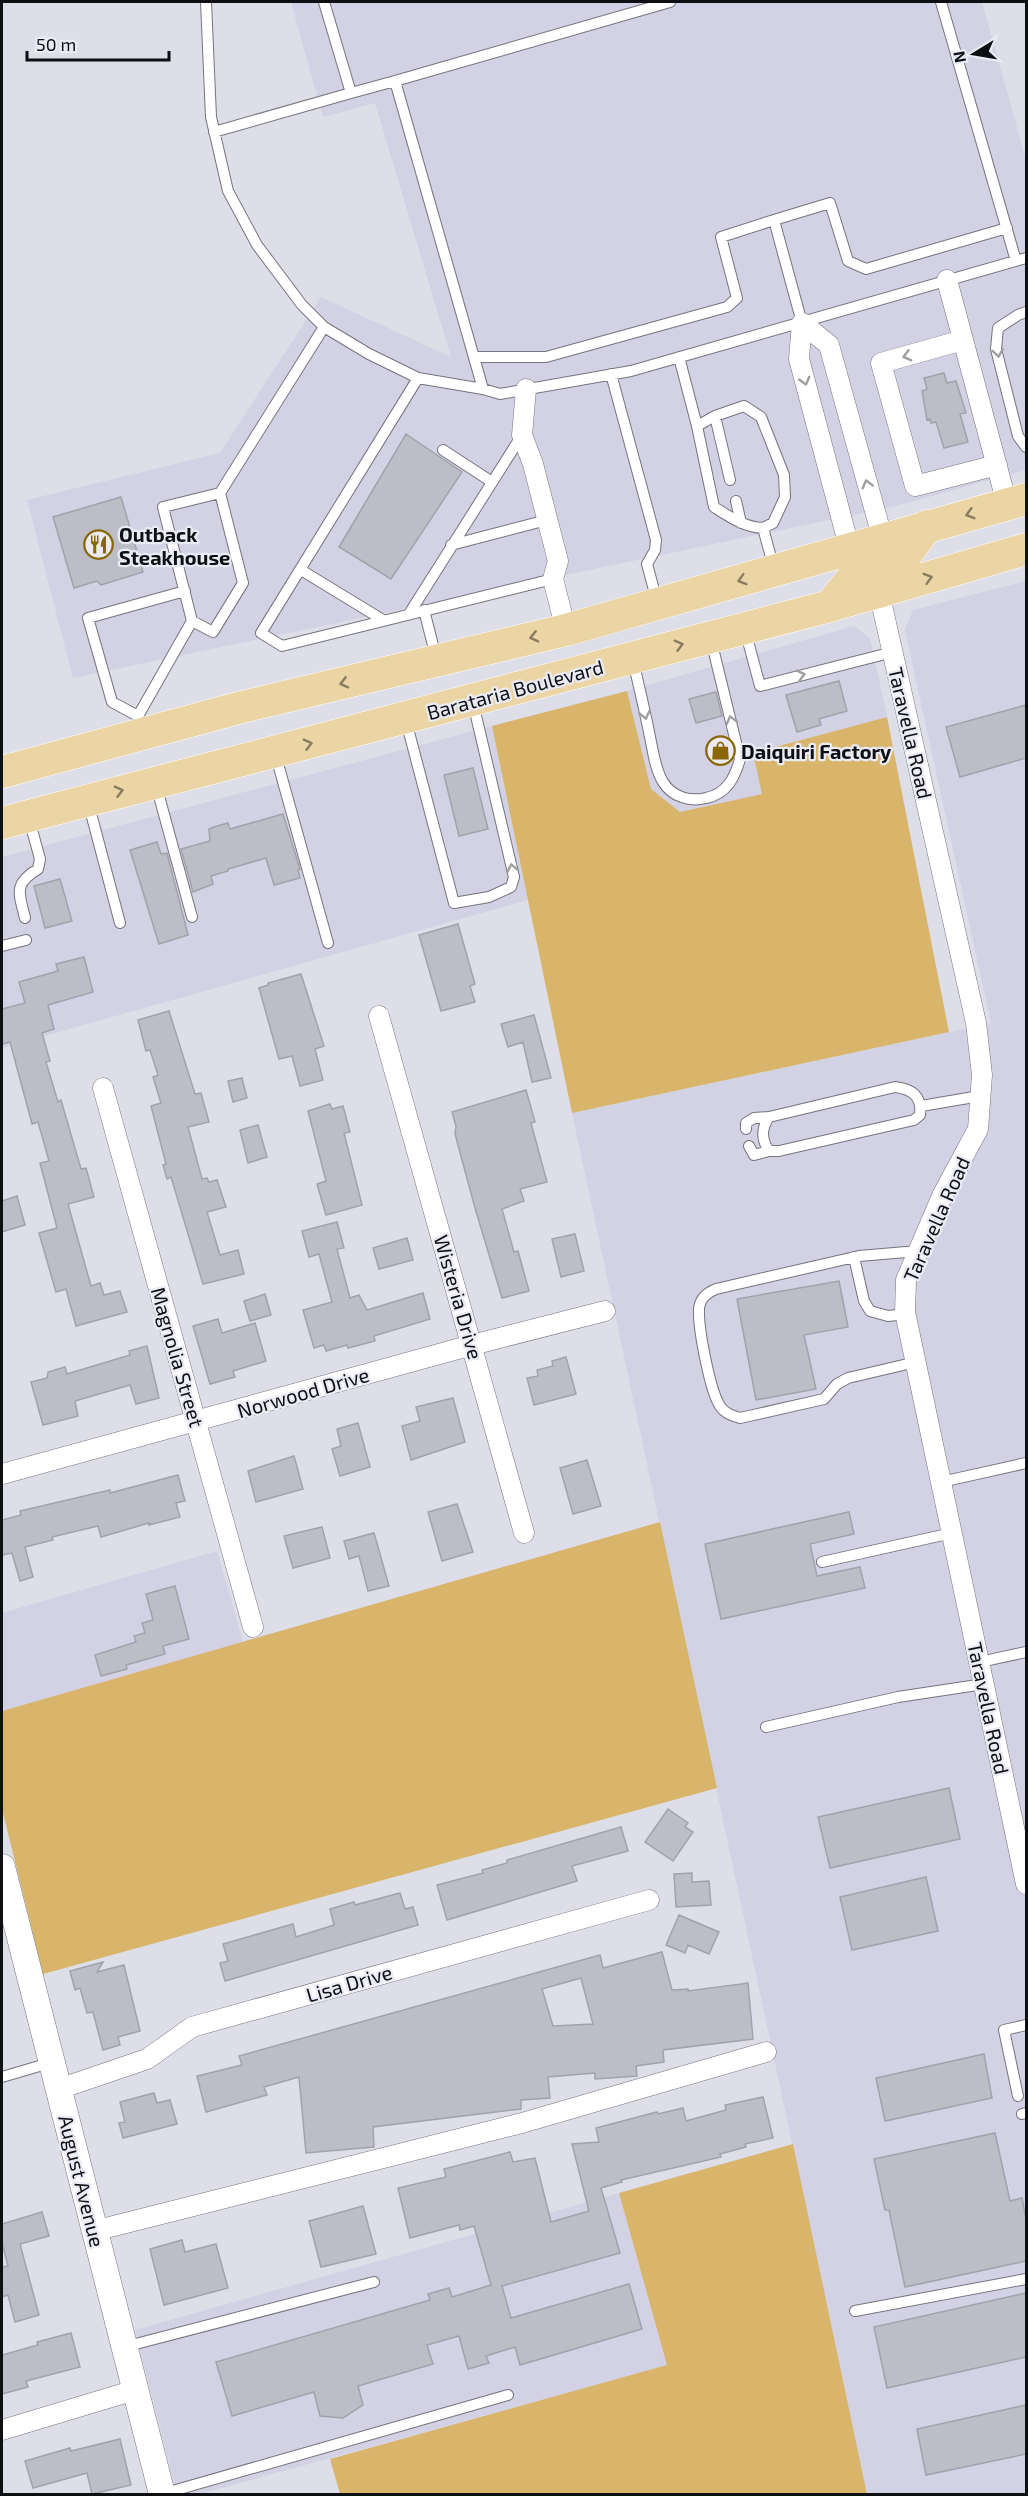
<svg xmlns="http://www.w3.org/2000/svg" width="1028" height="2496" font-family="'Exo 2',sans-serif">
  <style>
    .built { fill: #d2d2e4 }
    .green { fill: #d9b56b }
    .building { fill: #bcbdc7; stroke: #a1a2ac; stroke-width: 1.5; fill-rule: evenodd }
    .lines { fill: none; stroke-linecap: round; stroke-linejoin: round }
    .service-casing { stroke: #74747e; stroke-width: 12 }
    .minor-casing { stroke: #74747e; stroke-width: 21 }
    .tertiary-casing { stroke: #74747e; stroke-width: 27 }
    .primary-casing { stroke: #fff; stroke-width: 33 }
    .service { stroke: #fff; stroke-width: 10 }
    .minor { stroke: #fff; stroke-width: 20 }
    .tertiary { stroke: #fff; stroke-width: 26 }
    .primary { stroke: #ecd5a4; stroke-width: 32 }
    .oneway { stroke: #9f9fa0 }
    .oneway2 { stroke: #887c62 }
    .labels { text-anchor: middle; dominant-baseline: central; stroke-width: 4.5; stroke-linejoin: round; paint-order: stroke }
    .poi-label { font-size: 20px; font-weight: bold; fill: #0e0f12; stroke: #eaebf5; text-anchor: start }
    .street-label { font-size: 20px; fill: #0e0f12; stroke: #eaebf5 }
  </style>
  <rect width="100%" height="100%" fill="#dddee8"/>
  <!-- built -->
  <path class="built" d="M291,2H982L1026,160V470L896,506L73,678L27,500L220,453L321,297L451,357L375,103L323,117Z
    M1026,581V2494H867L572,1113L991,1023L905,630L913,610Z
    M854,626L870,638L887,717L754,752L762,794L680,812L651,790L627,691Z
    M492,726L528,900L2,1048V857Z
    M217,1551L243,1642L2,1711V1613Z
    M619,2193L668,2365L200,2494H177L135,2330Z"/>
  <!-- green -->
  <path class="green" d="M627,691L651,789L680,812L762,794L753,753L887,717L949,1032L572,1113L492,726Z
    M660,1522L717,1788L43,1974L2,1809V1711Z
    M793,2144L867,2494H340L330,2459L667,2365L619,2193Z"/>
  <!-- building -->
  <path class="building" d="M944,373L947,383L956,381L966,413L960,414L968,442L944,448L936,422L931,423L930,419L927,420L922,391L927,389L924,378Z
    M406,434L462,472L391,579L339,547Z
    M121,497L143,572L101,585L97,581L74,588L53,517Z
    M839,681L847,711L819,719L821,725L797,732L786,695Z
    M716,692L722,716L696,723L689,699Z
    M1026,705V758L960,777L946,727Z
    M473,768L488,829L459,836L444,775Z
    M283,814L300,869L298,870L300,878L274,885L266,858L228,869V871L211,876L213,884L193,892L181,849L210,841L209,829L214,827L228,823L230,829Z
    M157,842L161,854L167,853L188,935L159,944L130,850Z
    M60,879L72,921L45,928L34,886Z
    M458,924L475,984L470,986L475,1002L441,1011L419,935Z
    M84,957L93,992L48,1005L54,1029L42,1033L50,1061L46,1062L58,1102L61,1100L81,1169L86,1168L94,1197L68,1204L91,1286L100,1283L104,1295L120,1291L127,1312L76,1326L66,1289L56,1292L39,1233L57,1228L40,1163L49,1161L38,1122L32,1124L10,1042L2,1044V1009L25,1003L19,982L58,971L56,964Z
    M301,974L324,1046L315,1049L323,1080L300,1086L292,1056L279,1059L259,988L268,985V983Z
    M169,1011L195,1094L201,1093L209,1122L188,1127L202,1179L207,1178L209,1182L217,1180L226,1207L207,1212L220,1255L238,1250L244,1274L203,1284L171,1177L167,1179L163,1165L166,1164L151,1106L161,1103L153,1077L158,1075L150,1050L146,1051L138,1020Z
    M534,1015L551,1078L532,1082L523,1042L508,1047L501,1024Z
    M242,1078L247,1098L233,1102L228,1081Z
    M526,1090L535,1122L531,1123L547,1182L520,1189L524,1201L502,1209L514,1252L518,1251L529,1291L502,1298L475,1208L455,1134L456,1126L452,1112Z
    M330,1104L332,1109L343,1106L350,1132L344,1133L362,1205L326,1215L317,1184L326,1181L308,1111Z
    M258,1125L267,1157L248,1163L240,1130Z
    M17,1196L25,1225L2,1232V1201Z
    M337,1222L344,1248L337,1249L350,1298L359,1295L367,1310L423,1293L430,1319L374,1336L375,1341L348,1348L347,1345L326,1351L324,1345L314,1348L303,1310L332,1302L319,1254L309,1257L302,1231Z
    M575,1234L584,1271L561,1277L552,1239Z
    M407,1238L413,1260L379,1269L373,1248Z
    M839,1281L848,1327L804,1335L816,1389L756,1400L737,1299Z
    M265,1294L271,1315L250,1321L244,1301Z
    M218,1319L222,1333L255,1323L266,1361L233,1371L235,1377L210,1384L193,1326Z
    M147,1346L159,1398L136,1404L130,1385L75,1401L78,1416L43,1425L31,1382L47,1378L48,1372L65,1367L67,1374L130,1355L129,1351Z
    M566,1357L576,1394L534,1405L527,1378L538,1376L537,1370L553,1366L552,1361Z
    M453,1398L465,1442L411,1460L402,1426L420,1421L416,1407Z
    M358,1423L370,1467L340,1476L332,1449L341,1446L337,1429Z
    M294,1456L303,1489L256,1502L248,1471Z
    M587,1460L601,1506L573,1514L560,1468Z
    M178,1475L185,1501L176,1503L180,1517L149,1525V1523L101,1537L98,1526L52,1537L53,1540L25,1547L33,1577L20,1581L12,1553L2,1555V1520L21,1515L20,1511L110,1490V1493Z
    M457,1504L473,1552L442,1561L428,1512Z
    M849,1512L854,1534L810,1544L817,1576L860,1567L865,1588L721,1619L705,1544Z
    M322,1527L330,1558L293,1568L284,1536Z
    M374,1533L389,1586L368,1591L359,1556L349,1559L344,1541Z
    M175,1586L189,1639L163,1646L165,1654L126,1665L127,1669L101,1676L95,1655L136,1642L134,1636L145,1633L142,1623L153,1620L146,1594Z
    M949,1788L960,1839L830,1868L818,1817Z
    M668,1809L688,1823L685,1827L693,1832L673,1861L645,1842Z
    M621,1827L628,1851L572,1866L577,1881L447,1920L437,1885L483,1873L482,1870L507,1863V1860Z
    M692,1873V1882L709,1881L711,1905L676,1907L674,1874Z
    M926,1877L938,1931L852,1950L840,1897Z
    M400,1893L405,1909L413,1907L418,1925L225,1981L220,1963L228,1961L223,1944L293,1924L296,1937L334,1925L330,1909L354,1902L355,1905Z
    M679,1915L719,1932L709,1954L688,1945L685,1953L666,1945Z
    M662,1952L672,1990L688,1989V1991L748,1983L753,2039L663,2050L664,2062L636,2066L637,2076L595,2079V2073L548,2077L550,2098L521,2100V2109L373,2127L374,2147L306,2153L299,2077L264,2087L267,2095L206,2112L197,2076L242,2065L239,2056L600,1955L603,1968ZM581,1978L593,2024L553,2026L542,1989Z
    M103,1962L97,1972L124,1965L140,2031L118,2037L120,2045L103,2050L93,2012L87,2013L80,1988L75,1990L70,1971Z
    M984,2054L992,2098L885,2121L876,2078Z
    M154,2093L157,2103L170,2100L177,2124L123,2138L119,2123L125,2122L120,2102Z
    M763,2097L773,2138L745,2144L746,2147L720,2154L721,2157L621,2180L622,2182L601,2188L620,2253L502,2286L511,2318L629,2284L642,2329L520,2365L515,2347L486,2356L489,2363L468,2369L459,2336L427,2345L433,2364L358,2386L363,2405L343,2418L320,2416L314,2392L232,2416L216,2362L430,2300L428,2294L449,2288L452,2297L491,2285L474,2226L460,2230L459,2225L410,2238L398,2188L446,2177L444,2169L510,2152L513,2162L535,2158L551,2222L589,2211L572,2144L599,2142L596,2128L657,2112L658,2114L683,2108L686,2121L726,2110L725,2105Z
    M995,2133L1010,2201L1022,2198L1026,2220V2261L905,2287L889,2210H885L874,2159Z
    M363,2206L376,2254L321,2267L309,2221Z
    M42,2212L49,2236L20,2244L39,2315L15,2322L8,2295L2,2297V2267L8,2266L2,2243V2224Z
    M182,2240L185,2252L216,2244L228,2288L164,2305L150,2249Z
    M1026,2293V2357L887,2388L874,2327Z
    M71,2333L80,2367L26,2381L28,2387L2,2394V2355L38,2345L37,2342Z
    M1026,2405V2454L926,2475L917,2429Z
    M120,2439L131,2485L92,2494L87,2473L33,2488L25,2461L70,2448L71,2451Z"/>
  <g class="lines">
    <defs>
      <path id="service" d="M206,2L211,117L228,191L257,245L302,305L324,327L369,354L418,378L483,389L500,394L631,371L1026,258
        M941,2L1016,261
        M395,81L670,2
        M351,93L395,81L483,389
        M214,132L351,93L324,2
        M774,220L830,203L848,261L866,269L1007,228
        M1026,312L1018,315L998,328L996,349L1018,436L1026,447
        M474,357H546L727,307L737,298L721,237L774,220L802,323
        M679,357L697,426
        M611,374L656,540L655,550L647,564L657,601
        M418,378L261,633L282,646L553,579
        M715,416L730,480
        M443,450L492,482
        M736,501L741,523
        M763,528C744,527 730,517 714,507L697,426L715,416L744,406L761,417L784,475L785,497L773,523L763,528L774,568
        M451,545L547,520
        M301,570L383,620
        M424,610L436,657
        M409,614L522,435
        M192,621L163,507L220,493
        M745,630L760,686L893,652
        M633,661C639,686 645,712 650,737C653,751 655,769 663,782C672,797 690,802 706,798C727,794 735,777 740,759L711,640
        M138,716L192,621L213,632L243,583L220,493L324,327
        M139,721L138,716L112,702L88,618L185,591
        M406,721L454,903L489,897L511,887L514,877L473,703
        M275,753L328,943
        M156,785L192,917
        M88,802L120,923
        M25,918C19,893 13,884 38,869L40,859L29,819
        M2,946L26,940
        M895,1087C913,1089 922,1097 920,1115L914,1120L779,1151H769C761,1139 761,1129 769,1117Z
        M921,1106L980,1096
        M746,1129V1123L754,1118L769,1117
        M749,1146L754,1155L769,1151
        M854,1257L864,1301L870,1311L888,1316L905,1314
        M916,1362L848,1378L837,1384L824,1399L740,1418C732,1416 724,1413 720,1406C710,1391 698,1328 699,1309C700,1298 707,1293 716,1289L859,1256L918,1251
        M941,1482L1026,1463
        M822,1562L952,1533
        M980,1662L1026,1652
        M766,1727L898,1697L984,1684
        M2,2077L53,2062
        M1018,2096L1004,2030L1026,2025
        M1022,2114L1026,2113
        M855,2311L1026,2279
        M124,2347L374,2282
        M162,2494L508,2395"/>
      <path id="minor" d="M947,280L1007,504
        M802,323L829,345L883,540
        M802,323L799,359L850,550
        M963,340L881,363L915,486L997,465
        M526,389L522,435L533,464L558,561L553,579L566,630
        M879,592L976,1023L982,1075L978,1129L943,1194L906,1280L905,1312L1026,1884
        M379,1016L524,1533
        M103,1088L253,1627
        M2,1474L472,1345L605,1311
        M59,2089L147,2059L192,2027L649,1900
        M94,2231L522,2123L766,2052
        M2,2430L135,2390"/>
      <path id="tertiary" d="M2,1867L162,2494"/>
      <path id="primary" d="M879,592L927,526
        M830,606L883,540
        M2,772L242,707L566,630L1026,499
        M2,823L830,606L1026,549"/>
    </defs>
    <!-- service casing -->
    <use href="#service" class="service-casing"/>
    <!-- minor casing -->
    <use href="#minor" class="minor-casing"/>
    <!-- tertiary casing -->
    <use href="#tertiary" class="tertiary-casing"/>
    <!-- primary casing -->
    <use href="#primary" class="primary-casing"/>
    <!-- service -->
    <use href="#service" class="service"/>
    <!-- minor -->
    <use href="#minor" class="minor"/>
    <!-- tertiary -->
    <use href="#tertiary" class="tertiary"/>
    <!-- primary -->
    <use href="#primary" class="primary"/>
  </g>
  <!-- one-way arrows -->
  <defs><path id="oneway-chevron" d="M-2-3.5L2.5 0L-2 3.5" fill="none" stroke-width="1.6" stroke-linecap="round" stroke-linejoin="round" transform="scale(1.5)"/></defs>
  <g class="oneway">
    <use href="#oneway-chevron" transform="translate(998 353) rotate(82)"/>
    <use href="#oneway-chevron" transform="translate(907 356) rotate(165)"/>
    <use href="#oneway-chevron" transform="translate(805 381) rotate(75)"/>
    <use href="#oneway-chevron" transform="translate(867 484) rotate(-105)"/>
    <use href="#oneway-chevron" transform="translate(801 675) rotate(-15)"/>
    <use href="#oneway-chevron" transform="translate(645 715) rotate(77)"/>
    <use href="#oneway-chevron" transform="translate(731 720) rotate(-104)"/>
    <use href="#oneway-chevron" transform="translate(512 868) rotate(-102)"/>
  </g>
  <g class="oneway2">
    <use href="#oneway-chevron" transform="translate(970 514) rotate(164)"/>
    <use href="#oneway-chevron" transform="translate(928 578) rotate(-16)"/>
    <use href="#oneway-chevron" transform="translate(742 580) rotate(164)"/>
    <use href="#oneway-chevron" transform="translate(534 637) rotate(167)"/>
    <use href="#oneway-chevron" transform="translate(679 645) rotate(-15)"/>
    <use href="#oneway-chevron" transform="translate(344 683) rotate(166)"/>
    <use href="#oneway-chevron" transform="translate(308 744) rotate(-15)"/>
    <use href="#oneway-chevron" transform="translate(119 791) rotate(-15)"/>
  </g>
  <!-- icons -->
  <defs>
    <symbol id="restaurant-ring" viewBox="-11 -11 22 22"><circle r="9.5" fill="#eaebf5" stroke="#8a6604" stroke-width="1.5"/><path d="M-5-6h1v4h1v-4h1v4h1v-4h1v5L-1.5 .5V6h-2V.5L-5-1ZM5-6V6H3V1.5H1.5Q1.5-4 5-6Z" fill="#8a6604"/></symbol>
    <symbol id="shop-ring" viewBox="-11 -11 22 22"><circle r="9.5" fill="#eaebf5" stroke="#8a6604" stroke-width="1.5"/><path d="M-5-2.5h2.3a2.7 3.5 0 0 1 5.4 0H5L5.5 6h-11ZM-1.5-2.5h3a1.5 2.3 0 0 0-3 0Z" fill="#8a6604"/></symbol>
  </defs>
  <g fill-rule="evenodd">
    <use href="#restaurant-ring" x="82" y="528" width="33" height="33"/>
    <use href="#shop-ring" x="704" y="734" width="33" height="33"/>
  </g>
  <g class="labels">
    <!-- poi labels -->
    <g class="poi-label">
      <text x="119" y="534">Outback<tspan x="119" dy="23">Steakhouse</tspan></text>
      <text x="741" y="751">Daiquiri Factory</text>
    </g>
    <!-- street labels -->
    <g class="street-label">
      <text transform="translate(515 689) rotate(-15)">Barataria Boulevard</text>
      <text transform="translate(911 733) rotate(77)">Taravella Road</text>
      <text transform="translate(936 1219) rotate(-66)">Taravella Road</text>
      <text transform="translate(459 1297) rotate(74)">Wisteria Drive</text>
      <text transform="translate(178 1357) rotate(74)">Magnolia Street</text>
      <text transform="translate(303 1392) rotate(-16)">Norwood Drive</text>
      <text transform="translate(989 1708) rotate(78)">Taravella Road</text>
      <text transform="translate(349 1983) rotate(-16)">Lisa Drive</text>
      <text transform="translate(82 2181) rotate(76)">August Avenue</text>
    </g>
  </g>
  <!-- border -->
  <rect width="1028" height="2496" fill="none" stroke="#0e0f12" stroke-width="6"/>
  <!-- north arrow -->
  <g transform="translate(974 54) rotate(259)" stroke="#eaebf5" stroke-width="4.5" paint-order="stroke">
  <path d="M0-4.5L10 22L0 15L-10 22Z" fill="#0e0f12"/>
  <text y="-9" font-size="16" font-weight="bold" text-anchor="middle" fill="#0e0f12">N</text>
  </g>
  <!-- scale -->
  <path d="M27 51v9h142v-9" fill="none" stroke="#0e0f12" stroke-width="3"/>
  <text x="36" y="51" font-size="18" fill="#0e0f12" stroke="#eaebf5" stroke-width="4.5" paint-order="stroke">50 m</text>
</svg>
